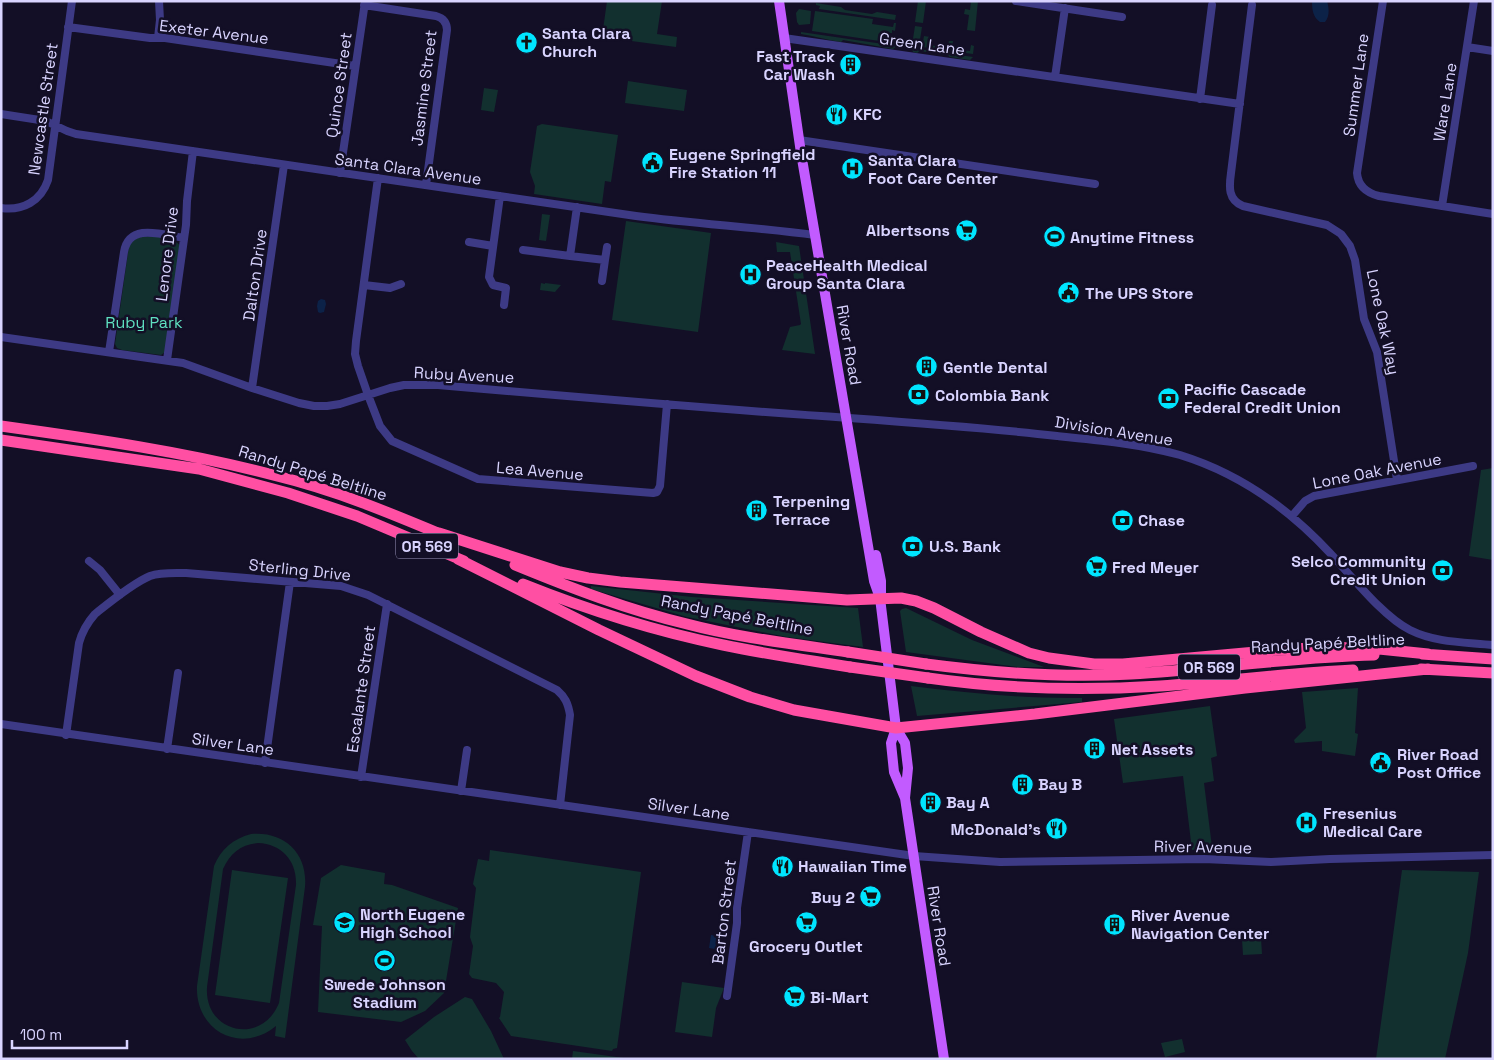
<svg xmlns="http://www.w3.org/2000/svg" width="1494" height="1060" font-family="'Space Grotesk',sans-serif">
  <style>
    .green { fill: #12302f; fill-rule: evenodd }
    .water { fill: #0c2248 }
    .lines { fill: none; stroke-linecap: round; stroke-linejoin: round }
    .minor { stroke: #3d3a85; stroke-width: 8 }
    .major { stroke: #c25bff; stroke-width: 10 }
    .highway { stroke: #ff4fa3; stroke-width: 11 }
    .highway-bridge { stroke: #ff4fa3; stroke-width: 11 }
    .labels { text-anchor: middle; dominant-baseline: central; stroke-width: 5; stroke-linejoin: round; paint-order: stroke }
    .shield { fill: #130f26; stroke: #9e99be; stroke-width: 1 }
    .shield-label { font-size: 15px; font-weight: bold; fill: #d9d4ff }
    .street-label { font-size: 16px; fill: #d9d4ff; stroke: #130f26 }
    .poi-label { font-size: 16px; font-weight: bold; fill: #d9d4ff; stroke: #130f26; text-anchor: start }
    .park-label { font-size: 16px; fill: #5fe0c0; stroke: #130f26 }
  </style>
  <rect width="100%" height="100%" fill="#130f26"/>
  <!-- green -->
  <path class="green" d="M607,1H662L657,34L677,37L676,47L602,37Z
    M918,1H926L923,23L915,22Z
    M971,1H978L975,31L967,30L969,15L964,14L965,9L970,10Z
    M816,3L841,7L845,10L872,14L877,12L896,15L895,20L819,9L820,6L816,5Z
    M799,9L811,11L810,24L799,25L797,22L796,13Z
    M815,11L873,19L872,24L893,27L894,23H896L895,31L892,30V33H887V35L894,36L893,38L888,37L887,40L893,41V43L812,31Z
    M915,26L922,27L919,46L912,45Z
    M801,32L897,46L893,49L843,40L841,42C827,40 814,36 801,34Z
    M924,36L930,37V45L947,48L949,41H953L952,49L970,51L971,45L974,46L973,54L922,47Z
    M912,48L973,57L970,60L950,57L947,55L920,51L917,53L913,52Z
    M628,81L687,90L684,111L625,103Z
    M484,88L498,90L494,112L481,110Z
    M542,124L618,135L611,182L605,181L602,204L534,194L535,186L530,172L537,126Z
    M542,214L550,215L546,241L539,240Z
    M626,221L711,233L698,332L612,320Z
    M145,236C155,237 174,236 180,246L165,352L161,355L122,350L117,348L115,344L129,246L134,239Z
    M776,242L799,246L815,354L782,350L790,327L800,325L801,324L790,252H777Z
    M541,283L545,284V283L561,285L555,292L540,290Z
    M1493,468V560L1469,556L1481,470Z
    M591,586L692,597L858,608L863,647L787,637L687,617L591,589Z
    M906,608L972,640L1044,667H1018L906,652L900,611L902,609Z
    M911,686C968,693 1025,699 1082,698V702L917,716Z
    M1358,688L1355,733L1358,734L1355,756L1322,751V741L1295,743L1294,740L1306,728L1302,692Z
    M1210,706L1217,756L1211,758L1214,781L1204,783L1212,847L1192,850L1183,776L1123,783L1114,719Z
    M251,834C284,831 308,853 305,887L285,1038L275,1036L276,1026C241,1055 195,1031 197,986L214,866C221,849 233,839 251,834ZM258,843C282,844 297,861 296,885L279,1003C262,1046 204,1033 207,987L223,869C230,853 242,844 258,843Z
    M490,850L641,872L617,1048L613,1049L612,1051L511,1036L499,1018L500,1017L504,992L496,983L472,978L469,974L473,946L470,937L476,888L473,884L478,859L489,861Z
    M341,865L385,873L384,884L392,885L458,908L444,993L425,1011L401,1022L318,1012L322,926L313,925L321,878Z
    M232,870L288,878L270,1003L215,995Z
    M1402,870L1479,872L1468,953L1445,1059H1376Z
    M1261,938L1262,954L1243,955L1242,939Z
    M682,982L724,988L716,1008L712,1037L675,1032Z
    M465,997L472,999L491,1031L504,1059H419L412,1051L405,1040L434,1017Z
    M1182,1039L1185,1052L1165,1057L1161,1043Z
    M573,1051L631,1059H572Z"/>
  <!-- water -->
  <path class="water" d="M1312,1H1327C1329,8 1330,16 1325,22H1320C1313,17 1312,10 1312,1Z
    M321,299L325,300L326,304L324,312L320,313L318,312L317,306L318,301Z
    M711,935L717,936L716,941L719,946L715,949L709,948Z"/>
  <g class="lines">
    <!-- minor -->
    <path class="minor" d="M1016,1L1122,17
      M1383,1L1357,173C1358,186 1367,193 1379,196L1493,214
      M364,5L436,16C443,18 447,23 447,30L426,185
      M1252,5L1231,173C1229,187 1228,200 1243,206L1327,225L1341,234L1350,246L1355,260L1364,319L1377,352L1397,480
      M68,27L150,38H165L355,66
      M158,38L160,20L159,1
      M784,38L1240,104
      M1467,47L1493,51
      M1055,77L1065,8
      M1200,99L1212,5
      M1,114L46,121L67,131L76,134L636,216C696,224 755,227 815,235
      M799,140L1095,184
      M340,173L365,2
      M378,178L356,341L355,354L358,366L368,395L380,426L392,441L478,479L653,493L657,492L660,486L667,404
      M500,196L489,277L493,285L506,288L504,305
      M1442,206L1474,1
      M1,208C23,211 41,201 48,180L72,1
      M469,242L493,246
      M523,250L570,256L577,207
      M570,256L605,260L602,281
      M605,260L607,247
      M364,285L390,288L401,284
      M1,337L183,363L252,388L299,403L314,406H327L340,404L390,388L404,385H438C575,397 712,409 849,418C919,423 988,428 1057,436C1098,440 1140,444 1180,455C1238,473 1288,508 1329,552C1351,575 1382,616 1410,630C1436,643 1465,642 1493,645
      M109,352L124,252C129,222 163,235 184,238
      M167,360L186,225L187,201L193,151
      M252,388L284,165
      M1292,516L1305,501L1314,496L1473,466
      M89,561L100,570L120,595
      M1,724L914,856L1000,862L1204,859L1271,862L1330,859L1493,855
      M66,735L79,643C82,632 87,623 95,614C110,602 133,583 150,576C161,572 174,573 186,573L341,586L368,595L557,690C565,697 568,703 570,715L560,805
      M167,749L178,673
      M265,763L290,582
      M361,777L387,604
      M461,791L467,750
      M727,996L737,923V908L748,832"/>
    <!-- major -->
    <path class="major" d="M779,1L801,153L874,581L880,598L896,728L905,743L908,768L905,798
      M876,555L881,581V595
      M896,728L891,743L894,772L905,798L944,1059"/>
    <!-- highway -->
    <path class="highway" d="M1,426C94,439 187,452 277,476C335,490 390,513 445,536
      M1,440L199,469L288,493L357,516L464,561
      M439,533L560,572L588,578L620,582L847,600L901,598L916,601L934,608L981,632L1029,653L1049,658L1094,664H1123L1277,650L1327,647L1379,649L1428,654
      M458,559L599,630L696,676L750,697L794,710L896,728L1035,714L1245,688L1428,669
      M515,565C571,588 628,610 687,624C740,638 794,644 848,652
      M523,584C588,610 654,631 723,645C765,654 808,660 850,667
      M1422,654L1493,659
      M926,664C994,673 1062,678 1131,674C1212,669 1293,657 1374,655
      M1421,669L1493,673
      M928,678C1005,689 1082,691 1160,686C1224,682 1288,673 1353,670"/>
    <!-- highway-bridge -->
    <path class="highway-bridge" d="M848,652L926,664
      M850,667L928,678"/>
  </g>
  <!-- icons -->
  <defs>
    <symbol id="church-disc" viewBox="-11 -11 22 22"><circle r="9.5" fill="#00e5ff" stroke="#130f26"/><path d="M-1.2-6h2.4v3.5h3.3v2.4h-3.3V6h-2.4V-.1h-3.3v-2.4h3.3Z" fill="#111"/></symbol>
    <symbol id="building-disc" viewBox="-11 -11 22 22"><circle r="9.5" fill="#00e5ff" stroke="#130f26"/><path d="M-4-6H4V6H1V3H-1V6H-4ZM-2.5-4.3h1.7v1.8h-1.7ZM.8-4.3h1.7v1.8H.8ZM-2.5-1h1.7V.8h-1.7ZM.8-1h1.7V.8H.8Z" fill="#111"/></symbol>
    <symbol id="restaurant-disc" viewBox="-11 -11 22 22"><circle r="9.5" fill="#00e5ff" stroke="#130f26"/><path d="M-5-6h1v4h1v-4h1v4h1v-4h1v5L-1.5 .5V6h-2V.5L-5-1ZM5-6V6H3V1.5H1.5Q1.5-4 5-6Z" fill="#111"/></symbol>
    <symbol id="civic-disc" viewBox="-11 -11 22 22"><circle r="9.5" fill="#00e5ff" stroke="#130f26"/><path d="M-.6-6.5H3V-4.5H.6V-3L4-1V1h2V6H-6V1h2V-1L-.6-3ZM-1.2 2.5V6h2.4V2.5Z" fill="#111"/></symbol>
    <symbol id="hospital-disc" viewBox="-11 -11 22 22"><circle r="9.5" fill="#00e5ff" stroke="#130f26"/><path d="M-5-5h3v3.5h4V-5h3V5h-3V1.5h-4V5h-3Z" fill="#111"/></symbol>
    <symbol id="supermarket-disc" viewBox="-11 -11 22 22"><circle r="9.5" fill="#00e5ff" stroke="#130f26"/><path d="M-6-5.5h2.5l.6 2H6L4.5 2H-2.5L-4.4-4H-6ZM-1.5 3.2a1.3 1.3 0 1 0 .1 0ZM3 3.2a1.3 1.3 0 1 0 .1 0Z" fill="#111"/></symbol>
    <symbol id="stadium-disc" viewBox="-11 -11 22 22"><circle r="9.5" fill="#00e5ff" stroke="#130f26"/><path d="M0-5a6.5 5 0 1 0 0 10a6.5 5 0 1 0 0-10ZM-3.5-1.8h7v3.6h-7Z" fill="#111"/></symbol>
    <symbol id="bank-disc" viewBox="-11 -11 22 22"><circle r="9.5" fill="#00e5ff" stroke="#130f26"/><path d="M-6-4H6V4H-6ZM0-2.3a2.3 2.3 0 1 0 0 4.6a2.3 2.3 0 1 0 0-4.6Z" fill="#111"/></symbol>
    <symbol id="school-disc" viewBox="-11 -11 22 22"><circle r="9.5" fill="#00e5ff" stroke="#130f26"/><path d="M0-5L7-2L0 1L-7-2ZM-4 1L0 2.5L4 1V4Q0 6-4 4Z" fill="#111"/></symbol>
  </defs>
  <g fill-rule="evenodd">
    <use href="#church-disc" x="514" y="30" width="25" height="25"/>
    <use href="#building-disc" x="838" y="52" width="25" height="25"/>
    <use href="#restaurant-disc" x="824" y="102" width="25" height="25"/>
    <use href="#civic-disc" x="640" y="150" width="25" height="25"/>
    <use href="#hospital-disc" x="840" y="156" width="25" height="25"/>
    <use href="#supermarket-disc" x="954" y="218" width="25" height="25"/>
    <use href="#stadium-disc" x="1042" y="224" width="25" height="25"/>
    <use href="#hospital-disc" x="738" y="262" width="25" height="25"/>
    <use href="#civic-disc" x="1056" y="280" width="25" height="25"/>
    <use href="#building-disc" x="914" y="354" width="25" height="25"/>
    <use href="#bank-disc" x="906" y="382" width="25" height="25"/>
    <use href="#bank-disc" x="1156" y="386" width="25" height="25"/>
    <use href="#building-disc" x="744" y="498" width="25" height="25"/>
    <use href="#bank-disc" x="1110" y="508" width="25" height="25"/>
    <use href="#bank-disc" x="900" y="534" width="25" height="25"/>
    <use href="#supermarket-disc" x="1084" y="554" width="25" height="25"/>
    <use href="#bank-disc" x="1430" y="558" width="25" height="25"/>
    <use href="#building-disc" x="1082" y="736" width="25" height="25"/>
    <use href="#civic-disc" x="1368" y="750" width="25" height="25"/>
    <use href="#building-disc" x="1010" y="772" width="25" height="25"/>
    <use href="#building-disc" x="918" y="790" width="25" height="25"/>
    <use href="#hospital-disc" x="1294" y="810" width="25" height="25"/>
    <use href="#restaurant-disc" x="1044" y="816" width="25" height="25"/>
    <use href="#restaurant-disc" x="770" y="854" width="25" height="25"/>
    <use href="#supermarket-disc" x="858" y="884" width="25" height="25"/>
    <use href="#supermarket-disc" x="794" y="910" width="25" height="25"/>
    <use href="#school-disc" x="332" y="910" width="25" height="25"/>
    <use href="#building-disc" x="1102" y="912" width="25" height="25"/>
    <use href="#stadium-disc" x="372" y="948" width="25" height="25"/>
    <use href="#supermarket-disc" x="782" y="984" width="25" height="25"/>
  </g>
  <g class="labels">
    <!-- shield labels -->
    <g class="shield">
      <rect x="396" y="533.5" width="62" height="25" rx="4"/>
      <rect x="1178" y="654.5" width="62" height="25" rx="4"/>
    </g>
    <g class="shield-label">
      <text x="427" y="546">OR 569</text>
      <text x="1209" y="667">OR 569</text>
    </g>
    <!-- street labels -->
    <g class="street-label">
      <text transform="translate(214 32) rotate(7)">Exeter Avenue</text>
      <text transform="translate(922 44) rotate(8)">Green Lane</text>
      <text transform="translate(339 85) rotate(-82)">Quince Street</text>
      <text transform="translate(1356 85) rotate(-82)">Summer Lane</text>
      <text transform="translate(424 88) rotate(-83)">Jasmine Street</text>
      <text transform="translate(1445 102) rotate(-81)">Ware Lane</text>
      <text transform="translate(43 109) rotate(-82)">Newcastle Street</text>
      <text transform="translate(408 169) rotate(8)">Santa Clara Avenue</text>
      <text transform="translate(167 254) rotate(-83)">Lenore Drive</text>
      <text transform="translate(255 275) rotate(-82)">Dalton Drive</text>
      <text transform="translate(1383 322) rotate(78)">Lone Oak Way</text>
      <text transform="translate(849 345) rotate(80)">River Road</text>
      <text transform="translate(464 375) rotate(3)">Ruby Avenue</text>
      <text transform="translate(1114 431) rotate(9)">Division Avenue</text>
      <text transform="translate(540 471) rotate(5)">Lea Avenue</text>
      <text transform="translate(1377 471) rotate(-11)">Lone Oak Avenue</text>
      <text transform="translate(313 473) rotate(17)">Randy Papé Beltline</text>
      <text transform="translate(300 570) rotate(6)">Sterling Drive</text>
      <text transform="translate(737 615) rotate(11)">Randy Papé Beltline</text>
      <text transform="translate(1328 643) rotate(-3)">Randy Papé Beltline</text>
      <text transform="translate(361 689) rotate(-82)">Escalante Street</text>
      <text transform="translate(233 744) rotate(8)">Silver Lane</text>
      <text transform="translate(689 809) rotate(8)">Silver Lane</text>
      <text transform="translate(1203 847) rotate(1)">River Avenue</text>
      <text transform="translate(724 912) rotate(-83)">Barton Street</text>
      <text transform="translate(939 926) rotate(81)">River Road</text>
    </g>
    <!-- poi labels -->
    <g class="poi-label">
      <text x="542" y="33">Santa Clara<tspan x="542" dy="18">Church</tspan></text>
      <text x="835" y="56" text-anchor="end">Fast Track<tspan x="835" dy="18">Car Wash</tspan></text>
      <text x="853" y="114">KFC</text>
      <text x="669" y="154">Eugene Springfield<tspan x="669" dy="18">Fire Station 11</tspan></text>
      <text x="868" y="160">Santa Clara<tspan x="868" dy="18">Foot Care Center</tspan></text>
      <text x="950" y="230" text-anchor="end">Albertsons</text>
      <text x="1070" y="237">Anytime Fitness</text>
      <text x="766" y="265">PeaceHealth Medical<tspan x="766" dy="18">Group Santa Clara</tspan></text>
      <text x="1085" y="293">The UPS Store</text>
      <text x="943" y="367">Gentle Dental</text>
      <text x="1184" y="389">Pacific Cascade<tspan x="1184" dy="18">Federal Credit Union</tspan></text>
      <text x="935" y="395">Colombia Bank</text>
      <text x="773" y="501">Terpening<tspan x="773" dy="18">Terrace</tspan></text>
      <text x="1138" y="520">Chase</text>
      <text x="929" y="546">U.S. Bank</text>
      <text x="1426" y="561" text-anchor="end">Selco Community<tspan x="1426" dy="18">Credit Union</tspan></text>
      <text x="1112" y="567">Fred Meyer</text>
      <text x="1111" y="749">Net Assets</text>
      <text x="1397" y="754">River Road<tspan x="1397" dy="18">Post Office</tspan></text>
      <text x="1038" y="784">Bay B</text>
      <text x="946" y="802">Bay A</text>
      <text x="1323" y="813">Fresenius<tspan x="1323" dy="18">Medical Care</tspan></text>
      <text x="1041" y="829" text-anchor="end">McDonald's</text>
      <text x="798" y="866">Hawaiian Time</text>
      <text x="855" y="897" text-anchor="end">Buy 2</text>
      <text x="360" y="914">North Eugene<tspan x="360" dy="18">High School</tspan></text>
      <text x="1131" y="915">River Avenue<tspan x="1131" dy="18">Navigation Center</tspan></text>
      <text x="806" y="946" text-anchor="middle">Grocery Outlet</text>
      <text x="385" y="984" text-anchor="middle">Swede Johnson<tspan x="385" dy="18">Stadium</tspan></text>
      <text x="810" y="997">Bi-Mart</text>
    </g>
    <!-- park labels -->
    <g class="park-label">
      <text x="144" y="322">Ruby Park</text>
    </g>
  </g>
  <!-- border -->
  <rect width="1494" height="1060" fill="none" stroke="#d9d4ff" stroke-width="5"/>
  <!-- scale -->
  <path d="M12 1040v8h115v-8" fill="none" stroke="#d9d4ff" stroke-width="2.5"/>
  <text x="20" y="1040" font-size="15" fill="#d9d4ff" stroke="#130f26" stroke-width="4" paint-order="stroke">100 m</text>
</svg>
